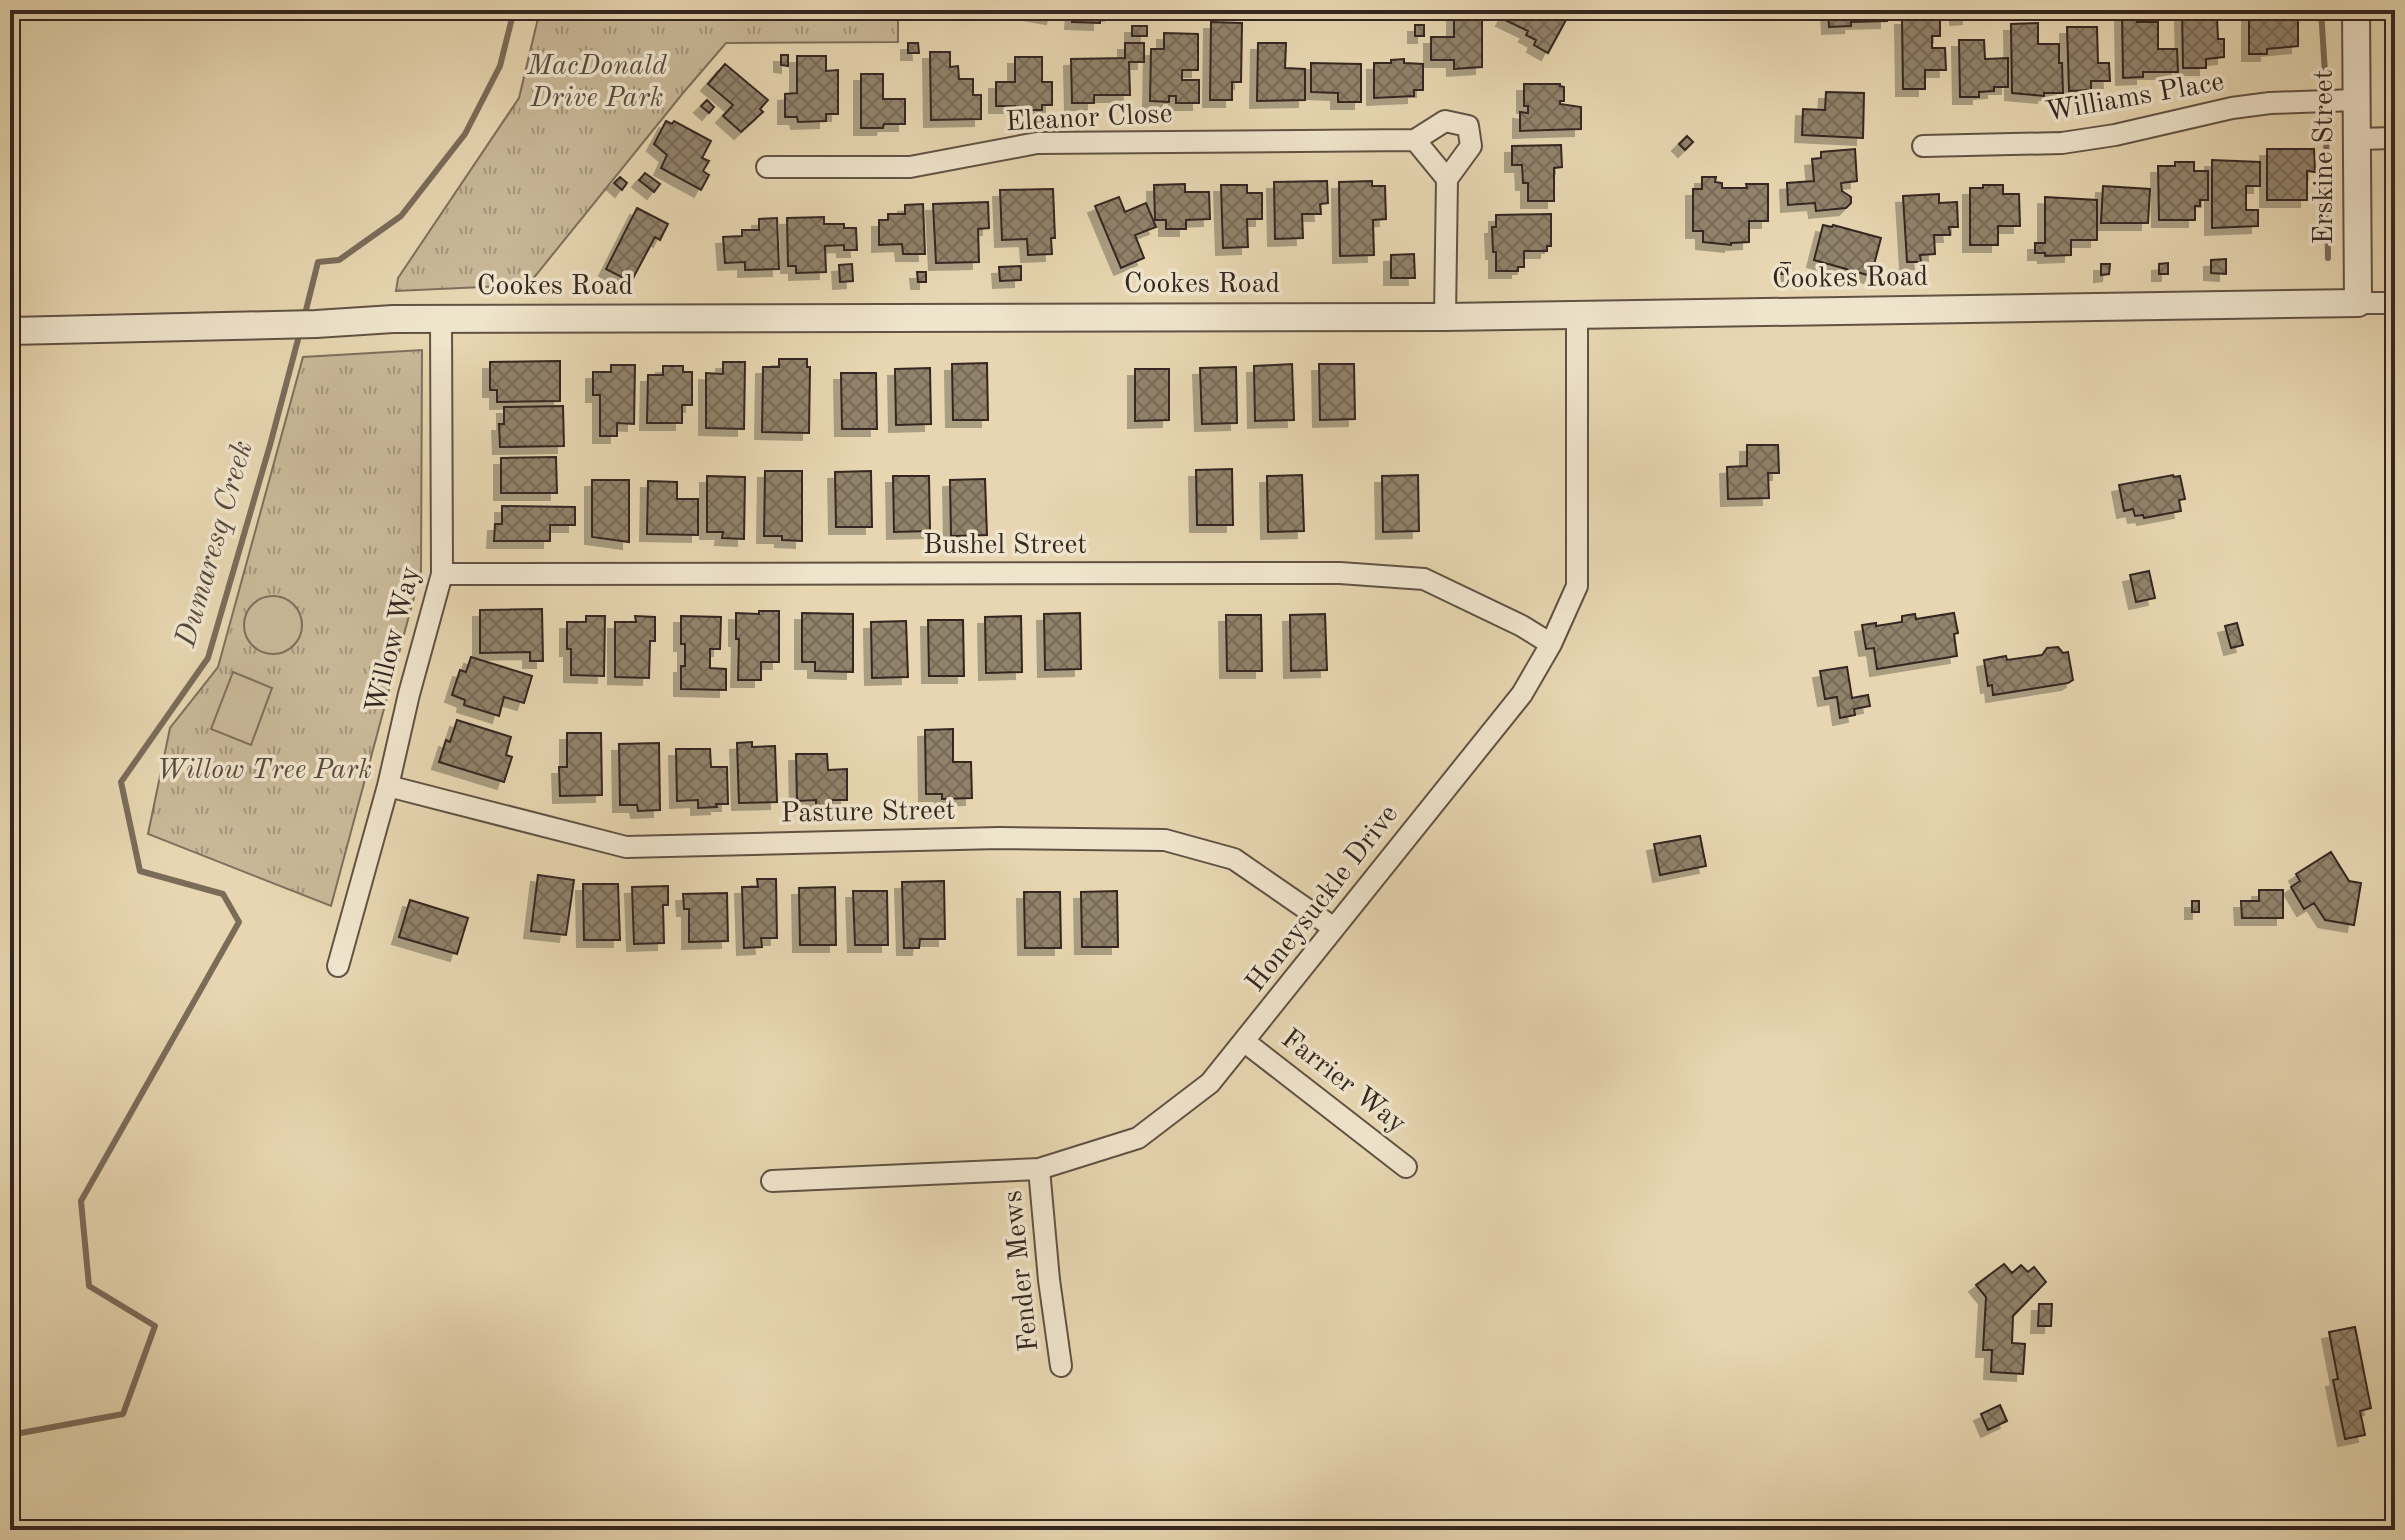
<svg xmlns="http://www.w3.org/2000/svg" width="2405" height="1540" font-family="'Old Standard TT',serif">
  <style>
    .park { fill: url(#park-tufts); stroke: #7e6f5c; stroke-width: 2 }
    .pitch { fill: #c9b898; stroke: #7e6f5c; stroke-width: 2 }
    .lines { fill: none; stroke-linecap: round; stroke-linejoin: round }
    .stream { stroke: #7b6c5a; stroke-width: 6 }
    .building { fill: url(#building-cross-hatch); stroke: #342620; stroke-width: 2; filter: url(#shadow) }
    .minor-casing { stroke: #615244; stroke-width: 24 }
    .tertiary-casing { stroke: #615244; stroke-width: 30 }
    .minor { stroke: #efe4cc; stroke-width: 20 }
    .tertiary { stroke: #efe4cc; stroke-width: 26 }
    .labels { text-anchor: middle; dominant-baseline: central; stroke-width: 7; stroke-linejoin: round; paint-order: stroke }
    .park-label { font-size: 28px; font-style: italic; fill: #594a3e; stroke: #efe4cc }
    .street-label { font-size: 28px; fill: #342620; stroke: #efe4cc }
    .water-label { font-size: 30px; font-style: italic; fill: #57493d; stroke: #efe4cc }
  </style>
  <defs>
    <pattern id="park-tufts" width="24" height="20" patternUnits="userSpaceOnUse" patternTransform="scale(2)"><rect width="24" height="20" fill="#c9b898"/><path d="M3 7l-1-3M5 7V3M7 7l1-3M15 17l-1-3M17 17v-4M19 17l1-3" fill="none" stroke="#a4957c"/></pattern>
    <pattern id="building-cross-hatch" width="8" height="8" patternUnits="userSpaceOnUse" patternTransform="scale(2)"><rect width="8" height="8" fill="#91826b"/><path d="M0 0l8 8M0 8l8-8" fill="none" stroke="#776a58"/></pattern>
    <filter id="shadow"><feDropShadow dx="-7" dy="7" stdDeviation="0" flood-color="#0004"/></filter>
  </defs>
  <rect width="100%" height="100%" fill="#e7d6b1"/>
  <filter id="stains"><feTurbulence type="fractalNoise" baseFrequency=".0025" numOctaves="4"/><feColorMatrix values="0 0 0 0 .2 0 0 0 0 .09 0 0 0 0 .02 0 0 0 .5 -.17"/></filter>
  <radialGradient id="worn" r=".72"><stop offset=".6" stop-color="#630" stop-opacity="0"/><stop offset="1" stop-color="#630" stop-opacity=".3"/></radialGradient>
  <!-- park -->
  <path class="park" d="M540,10H898V42L726,43L683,93L528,285L396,291L398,278L519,98Z
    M422,350L421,571L331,906L148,834L170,728L218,667L303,357Z"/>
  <!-- pitch -->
  <path class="pitch" d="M244 625a29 29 0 1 1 58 0a29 29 0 1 1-58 0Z
    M233,672L272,688L251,745L211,729Z"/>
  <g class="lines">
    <!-- stream -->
    <path class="stream" d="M2321,10L2325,73
      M2326,126L2328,258
      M304,318L318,262L339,260L401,216L465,134L500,66L514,10
      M10,1435L123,1414L155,1326L89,1286L81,1201L239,922L223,894L140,871L121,782L208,658L270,445L300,332"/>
  </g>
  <!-- building -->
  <path class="building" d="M1011,10H1055L1053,17Z
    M1073,10H1111V14H1100V23L1072,22Z
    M1454,10H1482V67L1454,69V60H1431V37H1454Z
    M1508,10H1558L1557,12L1567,18L1548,53L1534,45L1536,40L1526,35L1528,31L1503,19Z
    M1828,10H1887V21L1851,22V26L1829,27Z
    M1957,10H1968L1969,17L1957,18Z
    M2182,10H2209V18H2217L2218,39H2224V57L2206,59V68H2183Z
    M2249,10H2286L2276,12V20H2298V46L2267,49V54H2249Z
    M2122,13H2138L2137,22H2158V49H2177L2178,72H2143V77L2123,78Z
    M1902,18H1940V36H1932V48H1945L1946,70H1925V89H1903Z
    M1211,22L1242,23L1241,82H1232V100H1210Z
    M2038,23V44H2059V63H2062L2063,93H2044V96L2012,93L2011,24Z
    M1415,25H1424V36H1415Z
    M1132,26H1147V36H1132Z
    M2067,27H2097L2098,63H2109L2110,81H2091V90L2069,91Z
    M1164,33L1198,34V70H1182V80H1199V103H1176V96H1169V102L1150,101L1151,49H1164Z
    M1959,40H1984L1985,59L2008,58V87H1994V91L1979,92V97H1960Z
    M908,43H918L919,53H908Z
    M1125,43H1144V62H1129L1130,95H1094V103H1072L1071,59L1125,58Z
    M1258,43H1286L1285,68L1305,69V100L1257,101Z
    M930,52H950V67L958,66L959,79H973V95H981V119L931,120Z
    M781,55H788V66L781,65Z
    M797,56H826V71L838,70V114H826V121L798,122L797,117H785V94L797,93Z
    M1015,57H1042V82H1052V105H1042V110H1015V106H996V82H1015Z
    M1404,59V63L1423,64V90H1414V96L1374,98V63H1391V60Z
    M1311,63L1361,64V102H1338V93L1311,92Z
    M725,64L768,100L760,109L763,112L741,132L723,116L733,105L708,84Z
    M861,74H883V99H905V124H884L883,128H861Z
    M1524,84H1560V86L1564,87V101H1560V104L1581,107V129L1520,131V112L1528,113V106H1524Z
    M1826,92L1864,93L1863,138L1802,135L1803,109L1825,110Z
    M707,100L714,107L709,113L701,106Z
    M666,121L672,124L674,121L711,141L702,158L709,161L703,171L709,175L701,190L661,168L667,155L654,144Z
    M1687,136L1693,142L1685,150L1679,144Z
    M1561,145L1562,167L1554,168V201H1528V183H1523L1522,165H1512V146Z
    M1855,149L1857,181L1841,183L1842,191L1851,197V203L1846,208L1816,211L1815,203L1788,205L1787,183L1814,181L1812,159L1821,158V152Z
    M2267,149H2314L2315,172L2307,171V200H2267Z
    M2212,160L2260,162V186H2246V210H2258V226L2212,228Z
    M2175,162H2194V171H2208V200H2200V206H2195V220H2159L2158,166H2175Z
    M645,173L660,184L654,192L639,180Z
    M620,177L627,183L622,190L614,183Z
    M1702,177H1716L1715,182L1722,183V188H1747L1746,184H1768V221H1749V242L1731,243V245L1703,242V231H1693V189H1702Z
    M1327,181L1328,203L1320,204L1321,214H1302L1303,238L1275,239L1274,182Z
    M1372,181V186H1385L1386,219L1373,220L1374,255L1340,256L1339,182Z
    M1185,184V192H1209L1210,219L1186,220V229H1166V220H1155L1154,185Z
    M1221,185H1247V193H1262V219H1247L1248,247L1223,248Z
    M1983,185H2003V194H2019L2020,226H1998V245H1970V188H1983Z
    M2103,186L2150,189L2148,223H2101Z
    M1053,189L1055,238H1051L1052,254L1028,255L1027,239L1002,240L1000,190Z
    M1939,194V203L1957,202L1958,227H1949L1950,235H1934L1935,254L1920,255L1921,262H1907L1903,196Z
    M1119,197L1125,212L1146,203L1156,227L1135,235L1144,258L1121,268L1095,206Z
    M2045,197L2097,200V240H2071V255L2045,256V253H2035V243H2045Z
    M988,202L989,228L978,229L979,262L936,263L933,204Z
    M923,204L925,254H903L902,244L879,245V220H888V214H905V205Z
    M637,208L668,224L660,240L655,237L631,282L606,269Z
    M1551,214V246H1547V251H1524V267H1518V271H1496V252H1493L1492,227H1496V215Z
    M824,217V224H844V228H856L857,250H844V245L825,246L826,272L796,273V266H788L787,218Z
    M777,218L779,269L745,270V262L725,263L723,237L742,236V230H759V219Z
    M1823,225L1832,227L1833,225L1881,238L1871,276L1814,260Z
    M1414,254L1415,278H1391V255Z
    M2226,259V274L2211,273V260Z
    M1781,263H1790V274H1781Z
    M2168,263V274H2159V264Z
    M852,264L853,281L840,282L839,265Z
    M2101,264H2110L2109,274L2101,275Z
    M1021,266V280L1000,281L999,267Z
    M917,272H926V282H918Z
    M779,359H807V367H810L809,433L762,432L763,367H779Z
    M560,361V401L497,402V390H490V362Z
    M723,362H745L744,429L706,428V373L723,374Z
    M987,363L988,420H953L952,364Z
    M1292,364L1294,420L1255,421L1254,366Z
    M1319,364H1354L1355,419L1320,420Z
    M611,365H635L634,424L617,423V436H600V395H593V372H611Z
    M663,366H683V372H692V405H682V423H647L648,375H663Z
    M1236,367L1237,423L1202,424L1200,368Z
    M930,368L931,424L896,425L895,369Z
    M1135,369H1169V420L1135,421Z
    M841,373H876L877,429H842Z
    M563,406L564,446L500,447L499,424H504V407Z
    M1747,445H1778L1779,473H1768L1769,498L1728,499L1727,467L1747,466Z
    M556,457L557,493H501V458Z
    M1232,469L1233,525H1197L1196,470Z
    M765,471H802V541L782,540V536H764Z
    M871,471L872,527H836L835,472Z
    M1302,475L1304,531L1268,532L1267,476Z
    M1418,475L1419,531L1383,532L1382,476Z
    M2173,475L2174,477L2180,476L2185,499L2179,500L2181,511L2144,518L2143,515L2135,516L2133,509L2124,511L2119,485Z
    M707,476L745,477L744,539L722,538L723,532H707Z
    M893,476H929L930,531L894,532Z
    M985,479L987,535L951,536L950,480Z
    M592,480H629V542L592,537Z
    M648,481L677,482V499H698V535L647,534Z
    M502,506L575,507V525H550V541H494L495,524H502Z
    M2149,571L2155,598L2136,602L2130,575Z
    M542,609L543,661H530V652L480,653V610Z
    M759,611H779V662H761V680H738L739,639H736V613L759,614Z
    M802,613L853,614V672L815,671V662H802Z
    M1080,613L1081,669L1045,670L1044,614Z
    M1954,613L1958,633L1954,634L1957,656L1877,669L1874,648L1866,649L1862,625L1876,623V626L1902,622V616L1915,614L1916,619Z
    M1325,614L1327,670L1291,671L1290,615Z
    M1226,615H1261L1262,671H1227Z
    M586,616H605L604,676L571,675V649H567V622H586Z
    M635,616L655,617V641H650L649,678L615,677V622H636Z
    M681,616L721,617L720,649H710V668L726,669V690L681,689V666H685V644H681Z
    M1021,616L1022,672L986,673L985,617Z
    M928,620H963L964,676H929Z
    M906,621L908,677L872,678L871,622Z
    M2237,623L2243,645L2231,648L2225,626Z
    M2058,647L2063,653L2068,652L2073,680L2068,683L1993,695L1992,685L1988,686L1984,660L2006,656L2007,660L2042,655L2047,648Z
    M471,657L532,676L524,703L504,697L499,716L464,705L465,700L452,695L460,670L466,672Z
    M1847,667L1852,698L1868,695L1870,706L1854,709L1855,715L1840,718L1837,697L1825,699L1820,671Z
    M457,720L511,737L506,755L512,757L504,782L439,762L446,740L450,742Z
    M953,729V762H971L972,798L942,799V794H926L925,730Z
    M567,733H601L602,795L560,796L559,767H567Z
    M752,742V747L775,746L777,802L739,803L737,743Z
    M659,743L660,810L638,811L637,805H620L619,744Z
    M676,749H710L711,767H727L728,804H716L717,807L698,808V800L677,801Z
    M796,754H827L828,770L847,769V800H832V806H816V800L797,801Z
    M1700,836L1706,866L1660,875L1654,844Z
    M2331,852L2349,881L2361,883L2354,925L2325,920L2314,903L2304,909L2291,887L2300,881L2296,874Z
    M538,875L574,880L566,935L531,931Z
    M757,879H776L777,938H761L762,947L744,948L742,887H758Z
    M944,881L945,939H920L919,948H904L902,882Z
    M583,884H618L620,940H584Z
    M668,886V905H663L664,943L634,944L632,887Z
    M835,887L836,945H800L799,888Z
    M2259,890H2283V918H2242L2241,901H2259Z
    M853,891H887L888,945H855Z
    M1117,891L1118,947H1082L1081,892Z
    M1024,892H1060L1061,948H1025Z
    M727,893L728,941L689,942V909H684L683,894Z
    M410,900L468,918L457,954L399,937Z
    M2192,901H2199V912H2192Z
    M2004,1264L2012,1273L2021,1265L2028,1272L2034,1267L2046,1282L2013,1316L2012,1343L2025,1344L2023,1374L1991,1372L1992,1350H1983L1986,1297L1976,1285Z
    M2039,1304H2052L2051,1326H2038Z
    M2355,1327L2371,1408L2360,1411L2365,1435L2345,1439L2333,1380L2338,1379L2329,1332Z
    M2000,1405L2007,1421L1988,1430L1981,1414Z"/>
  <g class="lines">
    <defs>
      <path id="minor" d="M2357,139L2395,138
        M1415,140L1447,179
        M1923,146L2062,143L2115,135L2232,108L2270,103L2356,100
        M767,167H910L1037,143L1415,140L1445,121L1468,126L1471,146L1447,179L1445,317
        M2358,303H2395
        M442,574L1340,573L1424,579L1522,626L1551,644
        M388,786L626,847L999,838L1165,840L1234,859L1334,928
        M338,966L388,786L409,694L442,574L441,319
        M1245,1042L1406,1167
        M1039,1169L1049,1280L1061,1366
        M772,1181L1039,1169L1138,1138L1210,1083L1522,694L1551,644L1577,586V315"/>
      <path id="tertiary" d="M10,331L316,324L393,319L1445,317L2358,303L2356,10"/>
    </defs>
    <!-- minor casing -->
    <use href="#minor" class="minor-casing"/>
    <!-- tertiary casing -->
    <use href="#tertiary" class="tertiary-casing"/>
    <!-- minor -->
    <use href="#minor" class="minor"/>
    <!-- tertiary -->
    <use href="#tertiary" class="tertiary"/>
  </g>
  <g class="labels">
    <!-- park labels -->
    <g class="park-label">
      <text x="597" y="67">MacDonald<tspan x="597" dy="32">Drive Park</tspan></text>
      <text x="264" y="771">Willow Tree Park</text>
    </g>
    <!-- street labels -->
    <g class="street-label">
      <text transform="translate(2135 98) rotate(-10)">Williams Place</text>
      <text transform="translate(1089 119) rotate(-3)">Eleanor Close</text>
      <text transform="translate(2325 157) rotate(-90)">Erskine Street</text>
      <text transform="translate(1850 279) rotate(-1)">Cookes Road</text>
      <text x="1202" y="285">Cookes Road</text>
      <text x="555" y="287">Cookes Road</text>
      <text x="1005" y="546">Bushel Street</text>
      <text transform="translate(394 640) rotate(-76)">Willow Way</text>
      <text transform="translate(868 813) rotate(-1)">Pasture Street</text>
      <text transform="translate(1323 899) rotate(-52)">Honeysuckle Drive</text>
      <text transform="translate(1343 1082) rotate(38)">Farrier Way</text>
      <text transform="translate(1022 1271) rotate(-96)">Fender Mews</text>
    </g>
    <!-- water labels -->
    <g class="water-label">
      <text transform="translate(215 544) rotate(-74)">Dumaresq Creek</text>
    </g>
  </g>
  <!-- margin -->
  <rect width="2405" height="1540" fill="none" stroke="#e7d6b1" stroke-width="40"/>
  <rect x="12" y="12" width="2381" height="1516" fill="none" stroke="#342620" stroke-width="4"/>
  <rect x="20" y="20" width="2365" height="1500" fill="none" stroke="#342620" stroke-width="2"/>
  <rect width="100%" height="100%" filter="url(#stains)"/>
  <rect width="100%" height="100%" fill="url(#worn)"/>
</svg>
